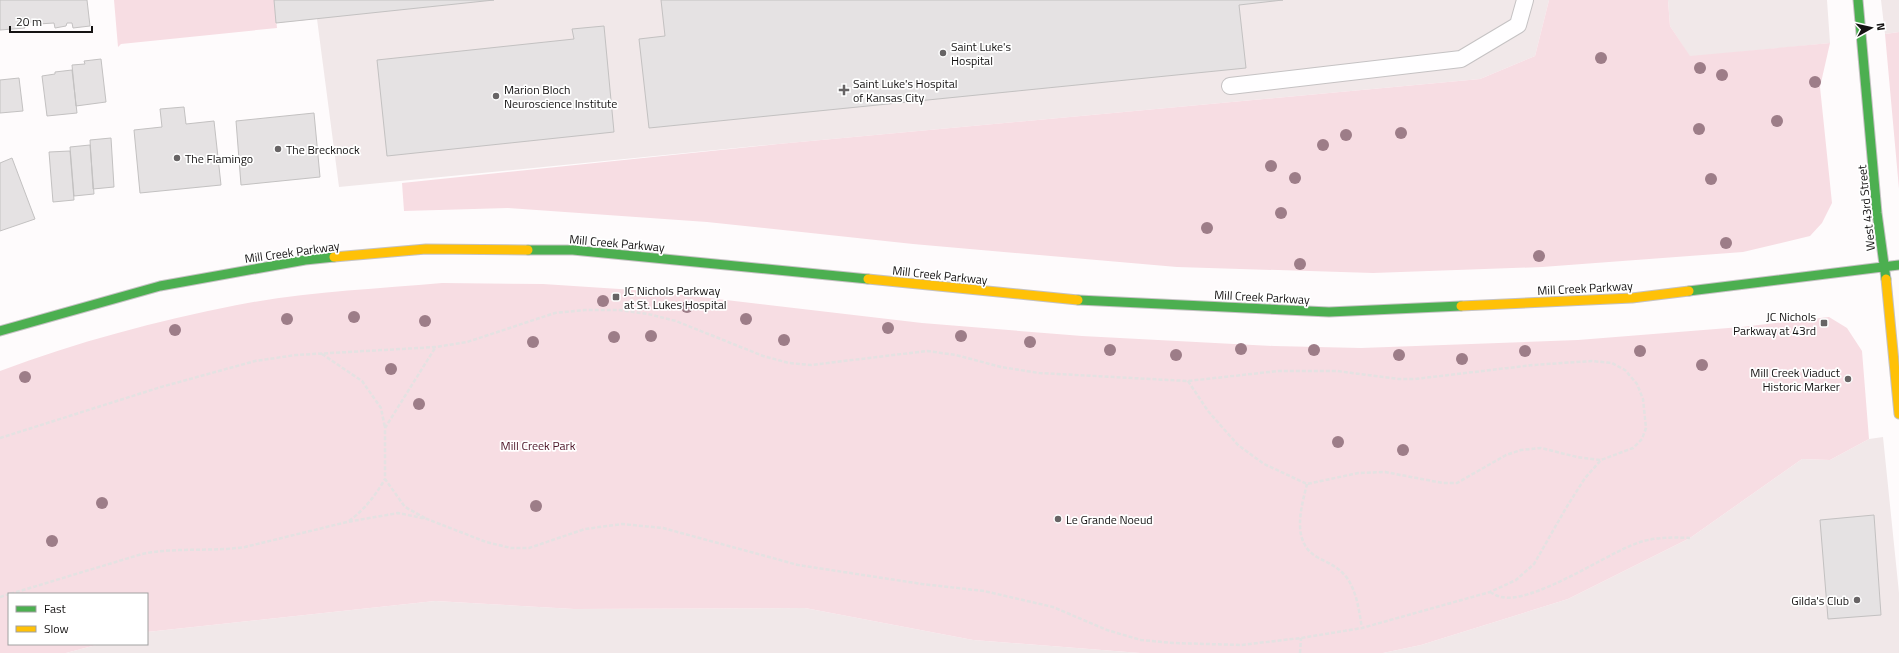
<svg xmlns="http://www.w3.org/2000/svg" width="1899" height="653" font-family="'Titillium Web',sans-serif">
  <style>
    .built { fill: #f1e8e9 }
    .green { fill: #f7dde3 }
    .building { fill: #e5e2e3; stroke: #c3c1c1 }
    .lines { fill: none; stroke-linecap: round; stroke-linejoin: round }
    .lane-casing { stroke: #c5c2c3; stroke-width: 18 }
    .fast-casing { stroke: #c5c2c3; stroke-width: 11 }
    .slow-casing { stroke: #c5c2c3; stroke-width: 11 }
    .path { stroke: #e4e2e2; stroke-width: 2.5; stroke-dasharray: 4 2; stroke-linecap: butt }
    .lane { stroke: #fffeff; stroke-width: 16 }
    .fast { stroke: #4caf50; stroke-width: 9 }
    .slow { stroke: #ffc107; stroke-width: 9 }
    .tree { fill: #9d7d88 }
    .poi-dot { fill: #676465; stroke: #fff; stroke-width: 1.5 }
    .labels { text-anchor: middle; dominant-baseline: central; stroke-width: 3.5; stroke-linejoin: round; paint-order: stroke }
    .poi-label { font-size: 12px; fill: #151313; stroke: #fff; text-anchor: start }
    .street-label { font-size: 12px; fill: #151313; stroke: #fff }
    .park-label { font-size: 12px; fill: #4e1629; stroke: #fff }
  </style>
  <rect width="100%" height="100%" fill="#fefbfc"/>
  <!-- built -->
  <path class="built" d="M274,0H1549L1535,56L1480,79L778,144L339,187L317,19L276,23Z
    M1668,0H1827L1830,43L1690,57L1670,26Z
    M1881,0H1899V32L1885,34Z
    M1883,437L1899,593V653H1383L1421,645L1568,599L1690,538L1802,459L1830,460L1869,439Z
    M435,601L574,609L805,608L973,640L1140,653H66L100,644H147V632Z"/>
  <!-- green -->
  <path class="green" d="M114,0H274L277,28L121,44L118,47Z
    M1549,0H1668L1670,26L1690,56L1830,43L1820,87L1832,203L1822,223L1810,236L1743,252L1542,267L1373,273L1177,267L913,244L707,222L508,208L404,211L402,183L778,144L1480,79L1535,56Z
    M1899,32V189L1885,34Z
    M442,283L543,284L650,291L922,323L1082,336L1274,346L1361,348L1578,340L1741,327L1829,317L1847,328L1862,351L1869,439L1830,460L1802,459L1690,538L1568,599L1421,645L1383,653H1140L973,640L805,608L574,609L435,601L147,632V594H9V644H100L66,653H0V371C77,342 156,321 237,305C304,292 374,289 442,283Z"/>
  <!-- building -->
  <path class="building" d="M0,0H87L90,26L73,28L72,23H67L66,26L55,28L54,23L38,24V21L24,23L25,28L0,30Z
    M274,0H494L276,23Z
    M661,0H1283L1239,5L1246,68L649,128L639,39L665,36Z
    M604,26L614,132L387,156L377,60L574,39L572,29Z
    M101,59L106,102L76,106L72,65L85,64L84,61Z
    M72,70L77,113L47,116L42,76L55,74V72Z
    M19,78L23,111L0,113V80Z
    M184,107L186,124L214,121L221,185L140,193L134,130L162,127L160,109Z
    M314,113L320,177L241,185L236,121Z
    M111,138L114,187L93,189L90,140Z
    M90,145L94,194L74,196L70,147Z
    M70,151L74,200L53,202L49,152Z
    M12,158L35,219L0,231V163Z
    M1874,515L1881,615L1828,619L1820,520Z"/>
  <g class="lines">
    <defs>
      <path id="lane" d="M1230,86L1461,59L1518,25L1525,0"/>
      <path id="fast" d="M1858,0L1877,213L1886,279
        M528,250H573L868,279
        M1689,291L1899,265
        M1078,300L1329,312L1461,306
        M0,331L160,286L305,260L334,257"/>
      <path id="slow" d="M334,257L426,249L528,250
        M868,279L1078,300
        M1886,279L1899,414
        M1461,306L1632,298L1689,291"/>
    </defs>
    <!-- lane casing -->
    <use href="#lane" class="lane-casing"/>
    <!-- fast casing -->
    <use href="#fast" class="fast-casing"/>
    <!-- slow casing -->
    <use href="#slow" class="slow-casing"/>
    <!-- path -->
    <path class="path" d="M322,354L362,381L381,408L385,428
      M1188,381L1208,411L1238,445L1264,464L1307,484L1358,473L1385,472L1443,483H1457L1506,455L1521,450L1541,448L1577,457L1601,460
      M0,438L161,387L255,361L296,355L436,347L467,342L555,313L585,310H619L648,314L676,321L763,356L789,363L811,365L927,351L956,355L1001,367L1039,373L1188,381L1278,371H1337L1399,379H1415L1533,365L1592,361L1612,363L1625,370L1637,384L1643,399L1646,428L1642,439L1633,448L1601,460L1585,478L1566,508L1534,564L1516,580L1490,592L1362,628L1301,638L1241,645L1173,643L1141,640L1107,630L1053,607L984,591L922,584L798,565L663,528L622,524L585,529L529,548H511L486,542L427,519L398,513L347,522L245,547C211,552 176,547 142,554L10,594
      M1307,484C1301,508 1291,542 1317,557C1328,563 1339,567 1347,578C1357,592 1359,611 1362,628
      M425,518L405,507L385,479V428L435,348
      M349,521C365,509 375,496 385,479
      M1490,592C1494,594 1497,596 1501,597C1531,604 1601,558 1630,546C1649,537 1669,537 1690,538
      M0,597L9,594
      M1300,653L1301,638"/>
    <!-- lane -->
    <use href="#lane" class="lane"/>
    <!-- fast -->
    <use href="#fast" class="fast"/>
    <!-- slow -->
    <use href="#slow" class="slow"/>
  </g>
  <!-- trees -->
  <g class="tree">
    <circle cx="1601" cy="58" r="6"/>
    <circle cx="1700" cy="68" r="6"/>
    <circle cx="1722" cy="75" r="6"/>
    <circle cx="1815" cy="82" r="6"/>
    <circle cx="1777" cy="121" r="6"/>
    <circle cx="1699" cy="129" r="6"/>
    <circle cx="1401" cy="133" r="6"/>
    <circle cx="1346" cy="135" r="6"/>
    <circle cx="1323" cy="145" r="6"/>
    <circle cx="1271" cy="166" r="6"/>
    <circle cx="1295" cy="178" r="6"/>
    <circle cx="1711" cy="179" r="6"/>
    <circle cx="1281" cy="213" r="6"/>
    <circle cx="1207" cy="228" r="6"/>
    <circle cx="1726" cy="243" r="6"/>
    <circle cx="1539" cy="256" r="6"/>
    <circle cx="1300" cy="264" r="6"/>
    <circle cx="603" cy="301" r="6"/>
    <circle cx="687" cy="307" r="6"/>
    <circle cx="354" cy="317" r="6"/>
    <circle cx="287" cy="319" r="6"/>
    <circle cx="746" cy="319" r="6"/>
    <circle cx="425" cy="321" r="6"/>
    <circle cx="888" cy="328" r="6"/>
    <circle cx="175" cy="330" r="6"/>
    <circle cx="651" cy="336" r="6"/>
    <circle cx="961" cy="336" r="6"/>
    <circle cx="614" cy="337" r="6"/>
    <circle cx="784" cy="340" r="6"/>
    <circle cx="533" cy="342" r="6"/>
    <circle cx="1030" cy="342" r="6"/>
    <circle cx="1241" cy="349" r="6"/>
    <circle cx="1110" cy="350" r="6"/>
    <circle cx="1314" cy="350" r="6"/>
    <circle cx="1525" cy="351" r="6"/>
    <circle cx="1640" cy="351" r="6"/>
    <circle cx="1176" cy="355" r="6"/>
    <circle cx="1399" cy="355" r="6"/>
    <circle cx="1462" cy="359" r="6"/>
    <circle cx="1702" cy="365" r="6"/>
    <circle cx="391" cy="369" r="6"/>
    <circle cx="25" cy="377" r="6"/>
    <circle cx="419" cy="404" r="6"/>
    <circle cx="1338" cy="442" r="6"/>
    <circle cx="1403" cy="450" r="6"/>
    <circle cx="102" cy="503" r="6"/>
    <circle cx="536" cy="506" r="6"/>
    <circle cx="52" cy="541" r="6"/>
  </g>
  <!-- markers -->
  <g class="poi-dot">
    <circle cx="943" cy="53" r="4"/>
    <path d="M842 84h4v4h4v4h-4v4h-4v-4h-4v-4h4z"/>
    <circle cx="496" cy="96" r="4"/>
    <circle cx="278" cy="149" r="4"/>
    <circle cx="177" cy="158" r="4"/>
    <rect x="612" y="293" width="8" height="8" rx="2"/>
    <rect x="1820" y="319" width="8" height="8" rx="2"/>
    <circle cx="1848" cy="379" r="4"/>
    <circle cx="1058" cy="519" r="4"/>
    <circle cx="1857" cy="600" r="4"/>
  </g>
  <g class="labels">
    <!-- poi labels -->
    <g class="poi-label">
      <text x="951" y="46">Saint Luke's<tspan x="951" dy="14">Hospital</tspan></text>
      <text x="853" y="83">Saint Luke's Hospital<tspan x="853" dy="14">of Kansas City</tspan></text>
      <text x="504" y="89">Marion Bloch<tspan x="504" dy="14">Neuroscience Institute</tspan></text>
      <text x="286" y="149">The Brecknock</text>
      <text x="185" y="158">The Flamingo</text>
      <text x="624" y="290">JC Nichols Parkway<tspan x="624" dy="14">at St. Lukes Hospital</tspan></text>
      <text x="1816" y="316" text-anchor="end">JC Nichols<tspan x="1816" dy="14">Parkway at 43rd</tspan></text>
      <text x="1840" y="372" text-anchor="end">Mill Creek Viaduct<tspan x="1840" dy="14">Historic Marker</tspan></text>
      <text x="1066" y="519">Le Grande Noeud</text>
      <text x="1849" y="600" text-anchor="end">Gilda's Club</text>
    </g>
    <!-- street labels -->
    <g class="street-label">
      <text transform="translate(1866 208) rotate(-96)">West 43rd Street</text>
      <text transform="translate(617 243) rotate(5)">Mill Creek Parkway</text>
      <text transform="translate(292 252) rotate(-8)">Mill Creek Parkway</text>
      <text transform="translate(940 275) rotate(6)">Mill Creek Parkway</text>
      <text transform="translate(1585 288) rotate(-3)">Mill Creek Parkway</text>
      <text transform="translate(1262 297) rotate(3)">Mill Creek Parkway</text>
    </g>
    <!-- park labels -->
    <g class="park-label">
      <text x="538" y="445">Mill Creek Park</text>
    </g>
  </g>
  <!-- legend -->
  <rect x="8" y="593" width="140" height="52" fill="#ffffff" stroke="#a1a1a1"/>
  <rect x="16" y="606" width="20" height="6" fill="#4caf50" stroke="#a1a1a1"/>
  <text x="44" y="613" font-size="12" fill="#151313">Fast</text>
  <rect x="16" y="626" width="20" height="6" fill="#ffc107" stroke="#a1a1a1"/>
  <text x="44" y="633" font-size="12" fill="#151313">Slow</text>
  <!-- north arrow -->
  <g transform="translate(1871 28) rotate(82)" stroke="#ffffff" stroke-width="3" paint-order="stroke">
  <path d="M0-3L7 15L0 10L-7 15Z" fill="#151313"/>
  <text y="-6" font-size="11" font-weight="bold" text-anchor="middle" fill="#151313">N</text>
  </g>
  <!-- scale -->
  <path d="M10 26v6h82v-6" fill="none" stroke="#151313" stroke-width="2"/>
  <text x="16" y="26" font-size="12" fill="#151313" stroke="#ffffff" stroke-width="3" paint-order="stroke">20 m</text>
</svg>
